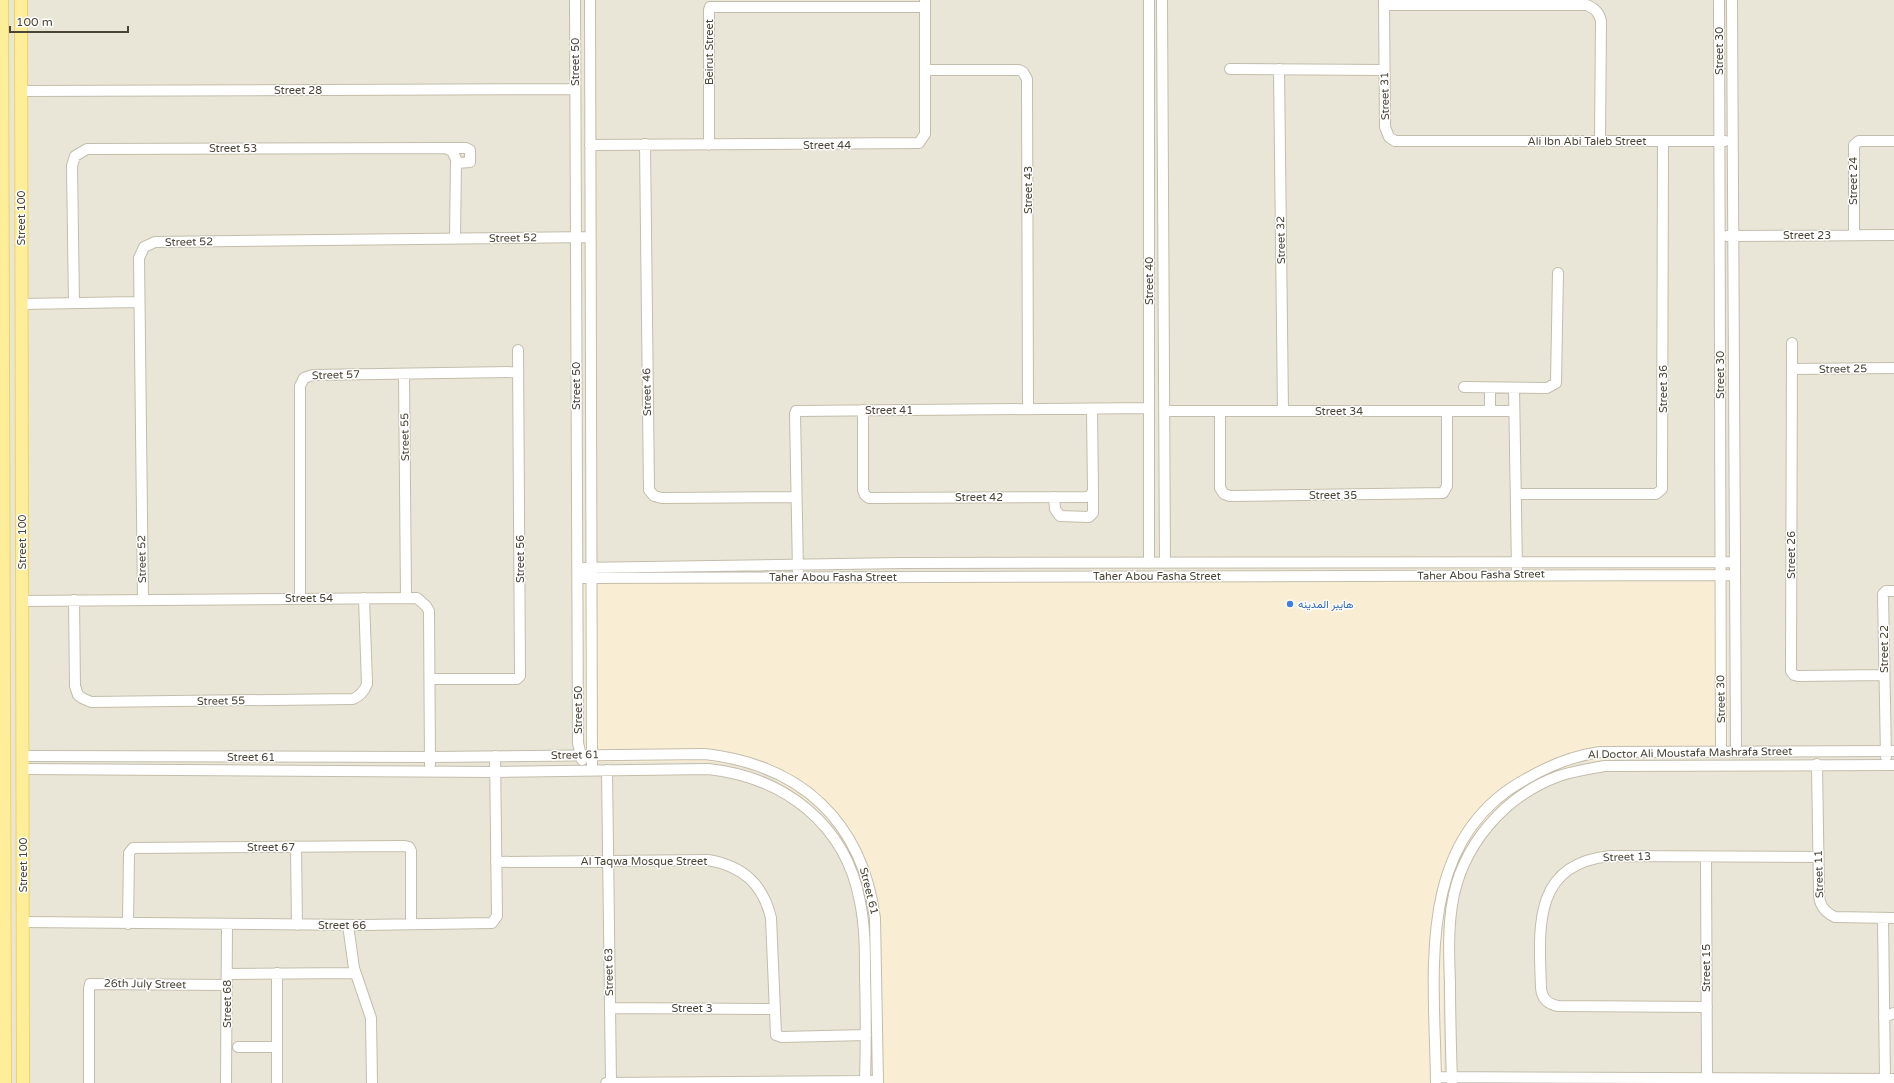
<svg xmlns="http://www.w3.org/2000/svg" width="1894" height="1083" font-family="'Varela Round',Vazirmatn,sans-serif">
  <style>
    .residential { fill: #eae6d7 }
    .commercial { fill: #f9edd3 }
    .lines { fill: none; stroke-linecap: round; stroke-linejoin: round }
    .minor-casing { stroke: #c3bdab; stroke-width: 12 }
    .major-casing { stroke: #eed45f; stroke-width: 14 }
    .minor { stroke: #fff; stroke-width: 10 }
    .major { stroke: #fe9; stroke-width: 12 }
    .shop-dot { fill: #3f7fe0; stroke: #fff; stroke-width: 1.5 }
    .labels { text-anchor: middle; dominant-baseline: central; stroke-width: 3; stroke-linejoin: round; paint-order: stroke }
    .street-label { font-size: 11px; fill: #4b4537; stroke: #fff }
    .shop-label { font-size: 11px; fill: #366cbe; stroke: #fff; text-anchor: start }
  </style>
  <rect width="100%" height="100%" fill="#f6f4e9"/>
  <!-- residential -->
  <path class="residential" d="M0,0H1894V1083H0Z"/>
  <!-- commercial -->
  <path class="commercial" d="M1727,568L1728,758H1628L1581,762L1538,778L1506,800L1479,828L1460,860L1447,898L1443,932L1444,1083H873L872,954L869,912L863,886L853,858L846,845L832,824L814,806L792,790L768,776L747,767L714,762H585L584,573Z"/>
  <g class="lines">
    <defs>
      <path id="minor" d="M575,0L578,743L582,760
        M590,0L592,770
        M1149,0V563
        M1162,0L1165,563
        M1384,0L1385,127L1389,137L1395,141H1725
        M1719,0L1721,751
        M1732,0L1736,750
        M1384,5H1587C1595,9 1599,12 1601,21L1600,141
        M1230,69L1384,70
        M1279,69L1283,411
        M925,70H1019L1023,72L1027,79L1028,409
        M21,91L575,89
        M645,144L649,490L654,496L662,498L796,497
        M590,145L919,143L925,134V0
        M709,145V10L710,7H925
        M445,148H466L470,150V162L456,163
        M1854,235V145L1859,141H1894
        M1727,236L1894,235
        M74,303L72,166L75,156L87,149L445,148L452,151L456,159L455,239
        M21,304L139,302
        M1792,343L1791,671L1794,675L1798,676L1884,675
        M1792,369L1894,368
        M404,374L406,597
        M1464,387L1547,388L1556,383L1558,273
        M1490,388V411
        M1514,388L1517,569
        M863,410V490L865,495L869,498L1086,497L1090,496L1093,491L1092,409
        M1164,411H1514
        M1220,411V488L1224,494L1230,496L1443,493L1447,486V411
        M1516,494H1656L1662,489L1663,141
        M1054,497L1055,509L1060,516L1089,517L1093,513V491
        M578,568L902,563L1735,562
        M798,571L795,414L796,411L1149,408
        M578,578L1735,575
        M300,598V386L304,378L313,375L518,372
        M74,600L75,686L78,695L82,698L91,702L353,699C360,696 364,692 367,684L364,598
        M143,600L139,258L144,247L155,242L590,237
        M22,601L417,598L426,606L429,611L430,764
        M430,679H517L520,676L518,350
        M22,756L430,757L705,754C801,765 862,821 875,918L878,1083
        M1886,757L1883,594L1886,591H1894
        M1817,764L1819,893C1819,905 1824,912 1835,917L1894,918
        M23,769L495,772L708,769C784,777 846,824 860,902C865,926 865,950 865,974C866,1010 866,1047 865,1083
        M607,770L611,1083
        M296,847L297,925
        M1706,857L1707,1079
        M496,862L708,860C743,866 763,884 771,918L776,1035L782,1037L866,1035
        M1883,918L1885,1079
        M23,922L363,925L492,923L497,916L495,756
        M128,924L129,853L133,848L405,846L409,847L411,851V924
        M348,925L354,968L371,1018L372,1083
        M277,973V1083
        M227,974L355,973
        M1707,1007L1558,1006C1547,1004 1542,998 1541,988C1539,928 1532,864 1610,856L1818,857
        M610,1008L775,1009
        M1884,1017L1894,1013
        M238,1047H277
        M1436,1077L1894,1079
        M89,1083V989L90,984L227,985
        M226,1083L227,924
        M606,1083L872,1081
        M1436,1083C1435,976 1413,840 1526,779C1550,765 1572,756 1600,752L1894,751
        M1452,1083C1451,1050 1450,1016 1450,983C1449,957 1448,930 1452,905C1461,846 1504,796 1559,776C1574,771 1589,769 1604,766L1894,765"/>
      <path id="major" d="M2,0L5,1083
        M21,0L23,1083"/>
    </defs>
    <!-- minor casing -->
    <use href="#minor" class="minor-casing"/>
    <!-- major casing -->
    <use href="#major" class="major-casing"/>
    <!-- minor -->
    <use href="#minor" class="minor"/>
    <!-- major -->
    <use href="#major" class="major"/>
  </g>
  <!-- markers -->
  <circle class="shop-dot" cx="1290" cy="604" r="4"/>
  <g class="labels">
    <!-- street labels -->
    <g class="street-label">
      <text transform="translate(1719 51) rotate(-90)">Street 30</text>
      <text transform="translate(709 52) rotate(-90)">Beirut Street</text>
      <text transform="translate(575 62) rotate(-90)">Street 50</text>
      <text x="298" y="90">Street 28</text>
      <text transform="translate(1385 96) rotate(-91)">Street 31</text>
      <text x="1587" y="141">Ali Ibn Abi Taleb Street</text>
      <text x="827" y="145">Street 44</text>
      <text x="233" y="148">Street 53</text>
      <text transform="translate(1853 181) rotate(-90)">Street 24</text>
      <text transform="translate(1028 190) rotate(-90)">Street 43</text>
      <text transform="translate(21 218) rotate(-90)">Street 100</text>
      <text x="1807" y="235">Street 23</text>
      <text transform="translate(513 238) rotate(-1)">Street 52</text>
      <text transform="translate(1281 240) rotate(-91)">Street 32</text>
      <text transform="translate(189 242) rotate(-1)">Street 52</text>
      <text transform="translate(1149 281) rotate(-90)">Street 40</text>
      <text transform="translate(1843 369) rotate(-1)">Street 25</text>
      <text transform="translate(336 375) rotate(-2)">Street 57</text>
      <text transform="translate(1720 375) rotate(-90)">Street 30</text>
      <text transform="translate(576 386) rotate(-90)">Street 50</text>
      <text transform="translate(1663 389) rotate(-90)">Street 36</text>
      <text transform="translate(647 392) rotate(-91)">Street 46</text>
      <text x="889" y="410">Street 41</text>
      <text x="1339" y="411">Street 34</text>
      <text transform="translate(405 437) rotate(-91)">Street 55</text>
      <text x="1333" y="495">Street 35</text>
      <text x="979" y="497">Street 42</text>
      <text transform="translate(22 542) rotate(-90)">Street 100</text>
      <text transform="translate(1791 555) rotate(-90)">Street 26</text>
      <text transform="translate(142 559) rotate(-91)">Street 52</text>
      <text transform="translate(520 559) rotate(-90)">Street 56</text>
      <text transform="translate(1481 575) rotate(-1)">Taher Abou Fasha Street</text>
      <text x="1157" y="576">Taher Abou Fasha Street</text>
      <text x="833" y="577">Taher Abou Fasha Street</text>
      <text x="309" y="598">Street 54</text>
      <text transform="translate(1884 649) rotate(-90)">Street 22</text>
      <text transform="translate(1721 699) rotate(-91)">Street 30</text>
      <text transform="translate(221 701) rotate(-1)">Street 55</text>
      <text transform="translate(578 710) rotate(-90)">Street 50</text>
      <text transform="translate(1690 753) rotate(-1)">Al Doctor Ali Moustafa Mashrafa Street</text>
      <text transform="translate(575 755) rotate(-1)">Street 61</text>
      <text x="251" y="757">Street 61</text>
      <text x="271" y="847">Street 67</text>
      <text transform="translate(1627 857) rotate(-2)">Street 13</text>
      <text x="644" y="861">Al Taqwa Mosque Street</text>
      <text transform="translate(23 865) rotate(-90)">Street 100</text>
      <text transform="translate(1819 874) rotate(-92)">Street 11</text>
      <text transform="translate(869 891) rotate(76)">Street 61</text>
      <text x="342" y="925">Street 66</text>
      <text transform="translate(1706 968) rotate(-90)">Street 15</text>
      <text transform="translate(609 972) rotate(-91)">Street 63</text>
      <text transform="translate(145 984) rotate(1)">26th July Street</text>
      <text transform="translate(227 1004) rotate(-90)">Street 68</text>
      <text x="692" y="1008">Street 3</text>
    </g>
    <!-- shop labels -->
    <g class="shop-label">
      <text x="1298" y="604">هايبر المدينه</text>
    </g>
  </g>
  <!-- scale -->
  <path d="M10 26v6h118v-6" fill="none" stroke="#4b4537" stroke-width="2"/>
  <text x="16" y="26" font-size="12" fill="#4b4537" stroke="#ffffff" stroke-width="3" paint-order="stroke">100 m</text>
</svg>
